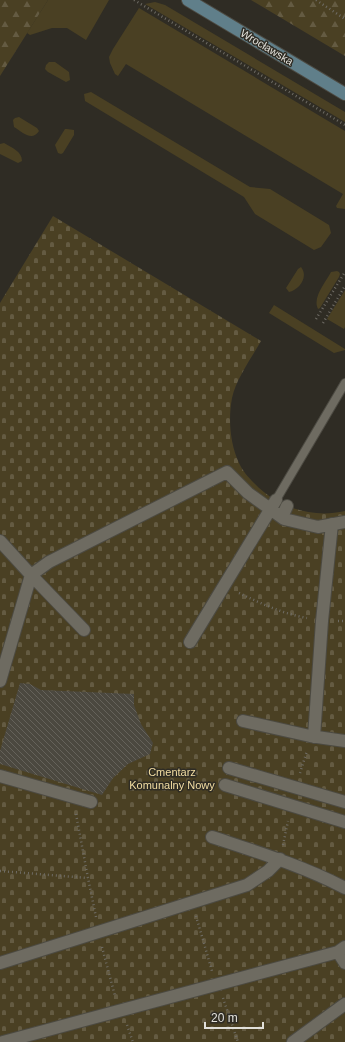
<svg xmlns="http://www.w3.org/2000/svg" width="345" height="1042" font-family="Arial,sans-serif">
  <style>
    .green { fill: #4a4023 }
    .forest { fill: url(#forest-firs) }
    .cemetery { fill: url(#cemetery-stones) }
    .building { fill: url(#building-back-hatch) }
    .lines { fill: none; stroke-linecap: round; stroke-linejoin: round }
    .lane-casing { stroke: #4c4a42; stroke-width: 10 }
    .street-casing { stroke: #4c4a42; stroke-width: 14 }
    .secondary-casing { stroke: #4c4a42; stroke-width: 14 }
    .path { stroke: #6f6c65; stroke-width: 2.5; stroke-dasharray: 1 3; stroke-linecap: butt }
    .lane { stroke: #6e6b61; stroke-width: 8 }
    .street { stroke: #6e6b61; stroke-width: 12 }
    .secondary { stroke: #607f8a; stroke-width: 12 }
    .labels { text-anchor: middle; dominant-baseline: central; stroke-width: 3; stroke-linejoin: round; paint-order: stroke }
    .street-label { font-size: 11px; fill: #e1e0da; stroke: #2f2c24 }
    .park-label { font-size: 11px; fill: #f2dda2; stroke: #2f2c24 }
  </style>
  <defs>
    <pattern id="forest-firs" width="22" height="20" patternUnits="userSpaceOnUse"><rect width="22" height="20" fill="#4a4023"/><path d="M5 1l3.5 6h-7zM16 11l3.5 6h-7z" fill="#645b42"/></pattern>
    <pattern id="cemetery-stones" width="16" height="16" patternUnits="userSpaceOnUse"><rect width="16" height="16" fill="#4a4023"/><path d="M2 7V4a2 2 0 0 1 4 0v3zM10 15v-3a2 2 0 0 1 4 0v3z" fill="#645b42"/></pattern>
    <pattern id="building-back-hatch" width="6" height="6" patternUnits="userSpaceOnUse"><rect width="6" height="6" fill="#4b483f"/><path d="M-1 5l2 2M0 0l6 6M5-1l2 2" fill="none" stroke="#65625a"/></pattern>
  </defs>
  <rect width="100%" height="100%" fill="#2f2c24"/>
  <!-- green -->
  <path class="green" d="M48,0H109L86,40L67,28H52L30,35L27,33Z
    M155,2L165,5L345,112V122L145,4Z
    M139,8L345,131V209L337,208L336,206L343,194L126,64L118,76L115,74L110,63L109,57L113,49Z
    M49,62H55L69,72L70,80L66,82L48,72L45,69L46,65Z
    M91,92L250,187L270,189L329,225L331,233L321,247L314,250L255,214L244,197L85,101L84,94Z
    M19,117L37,128L39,131C32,142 22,132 14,127L13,120L15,118Z
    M65,129H67L74,130V135L63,153L61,154L58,153L55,145Z
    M4,143C12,148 22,151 22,161L18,163L0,154V144Z
    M301,267C309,277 299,290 289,292L286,288L298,269Z
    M337,271L339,272L340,274L339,277L320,308L318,309C312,297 326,282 331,272Z
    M345,290V327L344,329L327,319Z
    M274,305L345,349V350L334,353L269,313Z"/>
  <!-- forest -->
  <path class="forest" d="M0,0H48L0,76Z
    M251,0H345V56Z"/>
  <!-- cemetery -->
  <path class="cemetery" d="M53,216L261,341C252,357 236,379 232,398C228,419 230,444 239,463C242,470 248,477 254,483C277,507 312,519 345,511V1042H0V303Z"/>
  <!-- building -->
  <path class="building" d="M20,683L30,684L41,690L134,694V705L141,724L153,743L150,754L128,764L113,778L102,795L0,764V751Z"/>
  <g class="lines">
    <defs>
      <path id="lane" d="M276,500L345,383"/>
      <path id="street" d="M282,517L287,506
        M0,541L31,575L84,630
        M190,642L276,500
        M0,681L31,575L49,562L227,472L248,493L284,519L318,527L345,522
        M243,721L310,736L345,741
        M314,737L322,621L332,524
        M229,768L345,802
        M0,776L91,802
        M225,785L345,822
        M212,837C257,852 303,866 345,888
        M345,947L338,952L345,963
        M0,963L247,885L268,871L280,859
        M3,1042L338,952
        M293,1042L345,1004"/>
      <path id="secondary" d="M188,0L345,94"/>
    </defs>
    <!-- lane casing -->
    <use href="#lane" class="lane-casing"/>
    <!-- street casing -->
    <use href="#street" class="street-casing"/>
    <!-- secondary casing -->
    <use href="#secondary" class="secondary-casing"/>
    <!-- path -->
    <path class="path" d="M134,0L345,125
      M316,0L345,19
      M316,319L345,272
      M323,323L345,286
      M239,593C260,603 283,614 307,618
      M338,621H345
      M300,773L307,751
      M76,814L88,878L96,917
      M283,845L288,821
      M0,871L88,878
      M196,916L212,971
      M102,947L115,996
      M223,998L238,1042
      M127,1025L133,1042"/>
    <!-- lane -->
    <use href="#lane" class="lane"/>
    <!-- street -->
    <use href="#street" class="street"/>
    <!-- secondary -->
    <use href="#secondary" class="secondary"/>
  </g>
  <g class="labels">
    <!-- street labels -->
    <g class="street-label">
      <text transform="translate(267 47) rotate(31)">Wrocławska</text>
    </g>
    <!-- park labels -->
    <g class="park-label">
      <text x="172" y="772">Cmentarz<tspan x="172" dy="13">Komunalny Nowy</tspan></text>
    </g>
  </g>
  <!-- scale -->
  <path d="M205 1022v6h58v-6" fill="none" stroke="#e1e0da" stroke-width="2"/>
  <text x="211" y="1022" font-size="12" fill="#e1e0da" stroke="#2f2c24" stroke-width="3" paint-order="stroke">20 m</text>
</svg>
